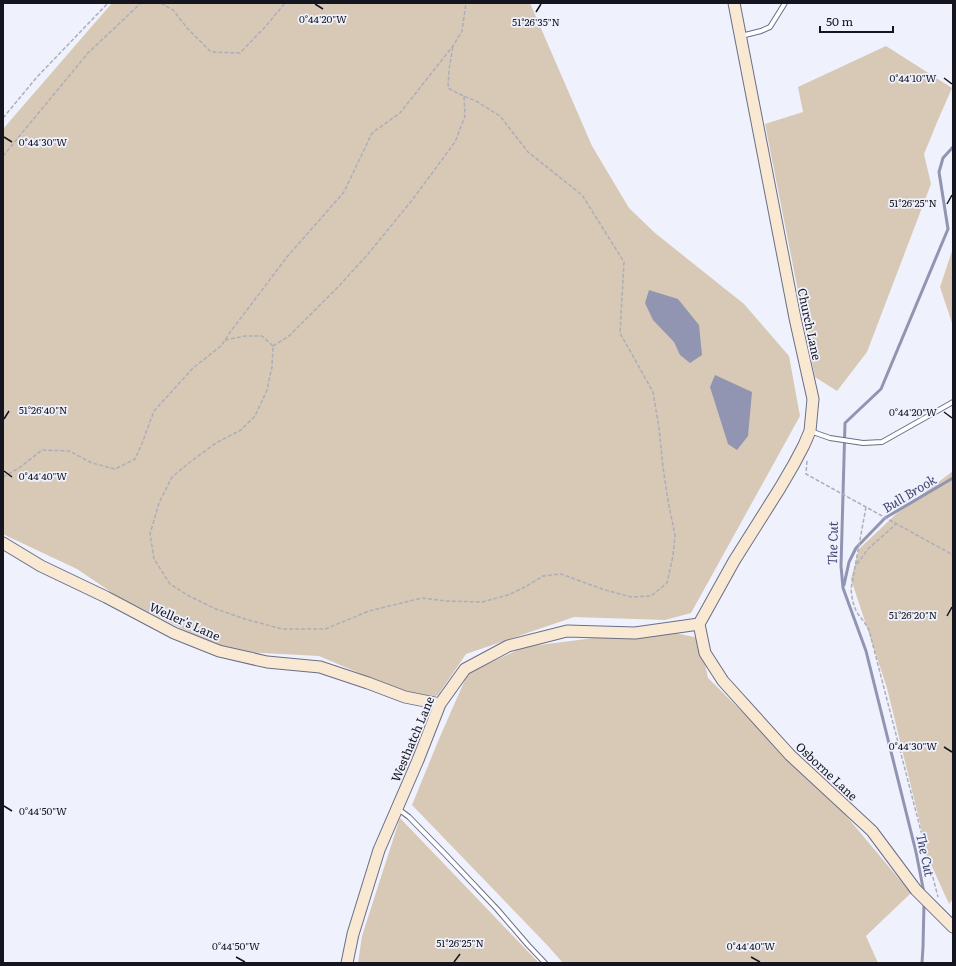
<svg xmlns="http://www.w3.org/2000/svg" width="956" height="966" font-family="Literata,serif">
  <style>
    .green { fill: #d7c9b6 }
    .water { fill: #9195b2 }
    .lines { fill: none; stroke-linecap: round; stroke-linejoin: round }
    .stream { stroke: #9195b2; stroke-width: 3 }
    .lane-casing { stroke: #6b6e87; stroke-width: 6 }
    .secondary-casing { stroke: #6b6e87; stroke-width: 13 }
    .path { stroke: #acaeb9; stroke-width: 1.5; stroke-dasharray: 4 2; stroke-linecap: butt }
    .lane { stroke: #fff; stroke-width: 4 }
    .secondary { stroke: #f9e9d3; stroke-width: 11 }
    .ticks { fill: none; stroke: #14151f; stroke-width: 1.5 }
    .labels { text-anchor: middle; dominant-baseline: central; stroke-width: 3.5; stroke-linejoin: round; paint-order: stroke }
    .street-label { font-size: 12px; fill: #14151f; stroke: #eff1fc }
    .water-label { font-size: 13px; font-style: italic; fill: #414570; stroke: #eff1fc }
    .ticks-label { font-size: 10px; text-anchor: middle; fill: #14151f; stroke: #eff1fc; stroke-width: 3.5; stroke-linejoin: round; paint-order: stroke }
  </style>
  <rect width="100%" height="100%" fill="#eff1fc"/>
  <!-- green -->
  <path class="green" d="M112,3H530L592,146L629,208L655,233L744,304L789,356L800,416L691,613L665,620L574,617L466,654L438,695L426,700L366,676L319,656L242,652L227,648L195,635L117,596L77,569L9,537L3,534V129Z
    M886,46L952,88L938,120L924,154L931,184L867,352L837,391L815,377L765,124L803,112L798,87Z
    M953,248V326L940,287Z
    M953,471V899L949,904L929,860L887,688L851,579L859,549L896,514Z
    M675,633L699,638L708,678L837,805L911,893L866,936L878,963H563L548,946L412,805L439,739L468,673L524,647L594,638Z
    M400,818L539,963H358L362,936Z"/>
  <!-- water -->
  <path class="water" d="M649,290L678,299L699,325L702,355L690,363L680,355L674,342L653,320L645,303Z
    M715,375L752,392L748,436L737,450L728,444L710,387Z"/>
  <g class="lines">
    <!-- stream -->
    <path class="stream" d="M844,585L849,562L856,548L885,518L953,478
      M924,893L916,852L866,651L843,588L841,566L845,423L881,389L948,229L939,172L943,158L953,147
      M922,963L923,947L924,903"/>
    <defs>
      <path id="lane" d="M741,36L761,31L770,27L785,3
        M810,431L830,438L863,443L882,442L953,402
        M397,808L409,817L445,854L497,909L528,945L545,963"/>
      <path id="secondary" d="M3,543L41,566L106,597L174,633L219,651L267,662L320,667L368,683L405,697L440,704
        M699,624L734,561L780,488L794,464L804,445L810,431L813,399L795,318L734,3
        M699,624L705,653L723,681L790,755L872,831L916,890L953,927
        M347,963L353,934L379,850L418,760L440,704L465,669L508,646L567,631L635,633L699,624"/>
    </defs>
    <!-- lane casing -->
    <use href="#lane" class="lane-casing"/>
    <!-- secondary casing -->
    <use href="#secondary" class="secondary-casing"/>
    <!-- path -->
    <path class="path" d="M161,3L173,10L188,29L211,52L240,53L266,26L285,3
      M3,118L37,77L108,3
      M3,156L88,53L141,3
      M225,340L245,336H262L273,346L272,367L267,390L255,416L241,430L216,443L190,462L172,477L159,503L150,534L154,559L170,584L189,596L216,609L245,619L282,629H325L369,611L422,598L446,601L482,602L508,595L525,587L543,576L561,574L602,589L631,597L651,596L667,583L673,556L675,535L668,501L663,467L659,428L653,392L620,333L624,262L582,195L528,152L500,116L476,101L459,94L448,88L449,70L453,46
      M273,346L289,336L339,286L368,254L413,199L455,142L465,116L464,96
      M807,461L806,474L953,555
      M3,477L19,468L42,450L69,451L92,463L115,469L135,459L141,446L154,411L193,368L221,346L231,331L287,257L344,192L372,133L400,113L453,46L462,31L466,3
      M866,507L851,589C852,598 853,606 858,614C862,619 866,624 869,630L938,897
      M857,564L868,549L896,524"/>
    <!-- lane -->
    <use href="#lane" class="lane"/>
    <!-- secondary -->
    <use href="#secondary" class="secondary"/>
  </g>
  <!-- ticks -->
  <path class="ticks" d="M315,4L323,9M536,12L541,4M944,78L952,84M4,137L12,142M947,204L952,195M944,412L952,418M4,419L9,411M4,471L12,477M947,616L952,607M944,747L952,752M4,806L12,811M236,957L245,962M751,957L760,962M454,962L460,954"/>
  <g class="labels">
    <!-- street labels -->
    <g class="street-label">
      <text transform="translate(810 324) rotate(78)">Church Lane</text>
      <text transform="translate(185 621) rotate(24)">Weller's Lane</text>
      <text transform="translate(412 739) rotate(-67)">Westhatch Lane</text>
      <text transform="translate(827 771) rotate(43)">Osborne Lane</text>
    </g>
    <!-- water labels -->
    <g class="water-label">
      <text transform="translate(909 493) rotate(-31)">Bull Brook</text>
      <text transform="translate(832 543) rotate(-89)">The Cut</text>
      <text transform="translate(926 855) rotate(78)">The Cut</text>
    </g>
  </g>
  <g class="ticks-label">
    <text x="323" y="23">0°44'20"W</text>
    <text x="536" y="26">51°26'35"N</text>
    <text x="913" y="82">0°44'10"W</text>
    <text x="43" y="146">0°44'30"W</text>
    <text x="913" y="207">51°26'25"N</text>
    <text x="43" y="414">51°26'40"N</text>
    <text x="913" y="416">0°44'20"W</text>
    <text x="43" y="480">0°44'40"W</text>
    <text x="913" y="619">51°26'20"N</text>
    <text x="913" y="750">0°44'30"W</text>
    <text x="43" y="815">0°44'50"W</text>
    <text x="460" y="947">51°26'25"N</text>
    <text x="236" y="950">0°44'50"W</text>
    <text x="751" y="950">0°44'40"W</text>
  </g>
  <!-- border -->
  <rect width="956" height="966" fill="none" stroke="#14151f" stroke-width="8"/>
  <!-- scale -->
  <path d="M820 26v6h73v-6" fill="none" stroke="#14151f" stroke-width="2"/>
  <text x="826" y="26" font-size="12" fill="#14151f" stroke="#eff1fc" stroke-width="3" paint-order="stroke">50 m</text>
</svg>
